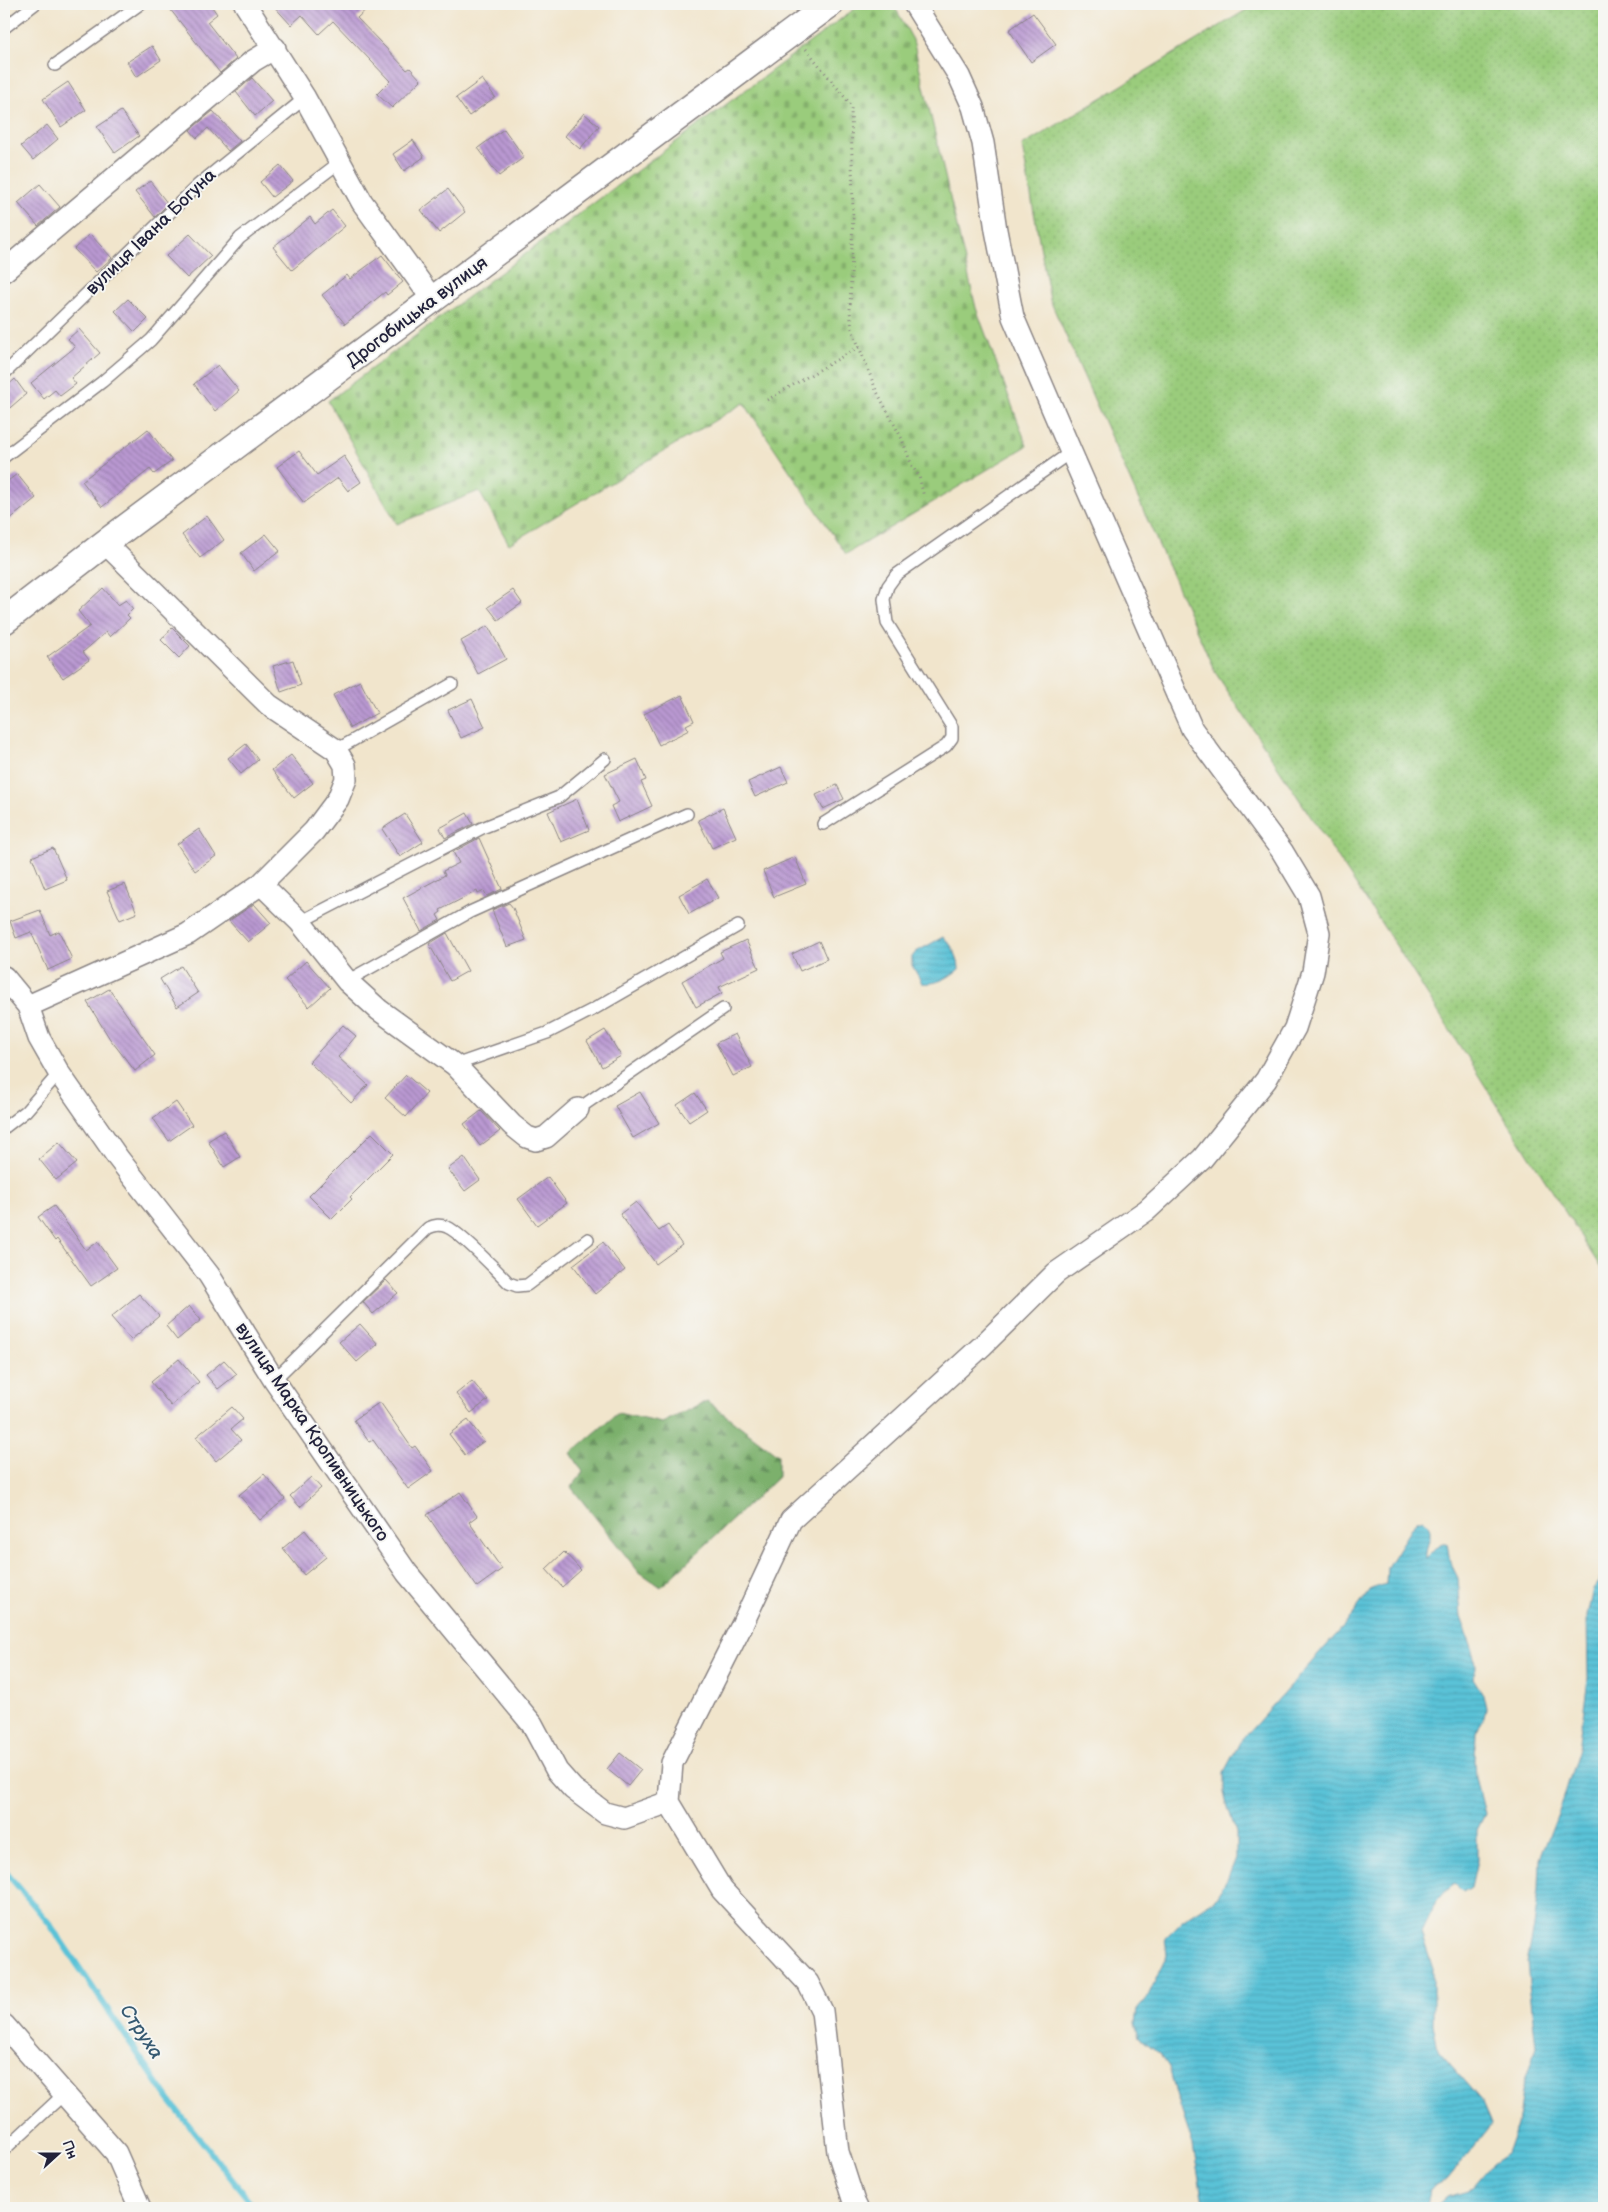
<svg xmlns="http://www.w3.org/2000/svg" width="1608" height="2212" font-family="'Balsamiq Sans',sans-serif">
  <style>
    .grass { fill: url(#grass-dots); stroke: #5e775c }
    .forest { fill: url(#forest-firs); stroke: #4e6954 }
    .cemetery { fill: url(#cemetery-stones); stroke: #5e775c }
    .water { fill: url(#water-rules); stroke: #3e7289 }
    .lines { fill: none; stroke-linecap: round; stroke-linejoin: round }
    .stream { stroke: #5ac2d7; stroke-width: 6 }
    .building { fill: url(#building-back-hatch) }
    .service-casing { stroke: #8a8484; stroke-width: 14 }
    .minor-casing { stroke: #8a8484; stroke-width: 24 }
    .tertiary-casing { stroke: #8a8484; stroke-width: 29 }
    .path { stroke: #8a8484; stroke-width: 3; stroke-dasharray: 1 4; stroke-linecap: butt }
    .service { stroke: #fff; stroke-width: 11 }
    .minor { stroke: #fff; stroke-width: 21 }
    .tertiary { stroke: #fff; stroke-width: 26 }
    .labels { text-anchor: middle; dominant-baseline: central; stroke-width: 4; stroke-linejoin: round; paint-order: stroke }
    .street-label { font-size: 18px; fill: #22223b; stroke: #f6f6f2 }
    .water-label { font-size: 19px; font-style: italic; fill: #365a72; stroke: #f6f6f2 }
  </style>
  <defs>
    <pattern id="grass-dots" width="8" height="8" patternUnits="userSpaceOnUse" patternTransform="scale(1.25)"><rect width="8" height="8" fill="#9acc7c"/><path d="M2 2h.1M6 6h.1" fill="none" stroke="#84af6c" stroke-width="1.8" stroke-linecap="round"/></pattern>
    <pattern id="forest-firs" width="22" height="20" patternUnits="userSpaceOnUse" patternTransform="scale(1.25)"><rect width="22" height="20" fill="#7bb06c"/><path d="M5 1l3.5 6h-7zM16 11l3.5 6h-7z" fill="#648f5a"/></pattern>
    <pattern id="cemetery-stones" width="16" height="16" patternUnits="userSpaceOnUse" patternTransform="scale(1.25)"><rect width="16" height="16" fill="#9acc7c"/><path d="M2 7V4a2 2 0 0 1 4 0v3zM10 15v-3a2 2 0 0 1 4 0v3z" fill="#84af6c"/></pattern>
    <pattern id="water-rules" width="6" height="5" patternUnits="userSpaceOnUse" patternTransform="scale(1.25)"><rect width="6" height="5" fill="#5ac2d7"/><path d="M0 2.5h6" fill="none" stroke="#4ea6b9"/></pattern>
    <pattern id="building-back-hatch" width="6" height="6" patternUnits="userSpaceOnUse" patternTransform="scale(1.25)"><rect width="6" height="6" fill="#ba99d2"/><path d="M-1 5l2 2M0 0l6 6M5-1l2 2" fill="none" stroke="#977cac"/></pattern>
  </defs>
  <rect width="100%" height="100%" fill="#f6f6f2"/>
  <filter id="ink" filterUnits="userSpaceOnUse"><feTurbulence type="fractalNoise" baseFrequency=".02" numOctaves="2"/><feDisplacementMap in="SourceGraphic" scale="10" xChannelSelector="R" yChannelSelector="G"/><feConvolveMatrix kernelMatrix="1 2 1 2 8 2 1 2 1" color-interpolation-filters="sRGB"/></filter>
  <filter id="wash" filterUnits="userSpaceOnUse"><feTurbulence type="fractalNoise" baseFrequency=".0096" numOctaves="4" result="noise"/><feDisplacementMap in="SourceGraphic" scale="20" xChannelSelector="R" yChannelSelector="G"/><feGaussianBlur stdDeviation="1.12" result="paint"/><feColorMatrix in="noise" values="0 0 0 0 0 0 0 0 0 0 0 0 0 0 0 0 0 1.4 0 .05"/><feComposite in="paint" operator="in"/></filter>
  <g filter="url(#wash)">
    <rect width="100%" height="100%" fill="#f1e5cc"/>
    <!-- grass -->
    <path class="grass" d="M1256,4H1604V1273L1395,944L1215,672L1050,300L1022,146Z"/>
    <!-- forest -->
    <path class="forest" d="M707,1401L778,1455V1477L661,1587L638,1571L571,1487L583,1472L571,1453L618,1413L662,1423Z"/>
    <!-- cemetery -->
    <path class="cemetery" d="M861,4H890L897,11L913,40L976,308L1027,446L846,554L744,403L509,544L479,491L397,524L328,401Z"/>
    <!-- water -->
    <path class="water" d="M943,937C952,944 959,958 959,969C949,978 935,985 922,983L912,965V957L916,952Z
      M1423,1519C1438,1531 1424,1545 1426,1559L1442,1543H1447L1450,1562L1458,1578L1461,1617L1475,1656L1476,1667L1473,1678L1483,1694L1486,1708L1483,1720L1476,1731L1475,1761L1476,1778L1485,1814L1477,1830V1860L1471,1887L1463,1892L1455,1884C1437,1896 1430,1912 1421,1932L1433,1969V2024L1438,2051L1483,2103L1492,2124L1447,2180L1430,2189L1427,2205L1431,2208H1204L1193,2146L1177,2097L1169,2067L1159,2053L1139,2037L1135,2024L1137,2009L1148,1996L1167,1955L1165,1938L1182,1921L1214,1900L1227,1880L1236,1858V1833L1224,1794V1772L1240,1742L1345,1625L1371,1589L1386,1584L1387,1567L1412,1527L1417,1521Z
      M1604,1574V2208H1435L1447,2197L1465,2192L1477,2182L1492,2164L1507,2154L1517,2126L1522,2090L1536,2047L1527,1963L1534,1927L1539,1889L1540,1859L1563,1800L1579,1748L1588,1678L1587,1616L1593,1589Z"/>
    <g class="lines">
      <!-- stream -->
      <path class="stream" d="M4,1870L49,1923L169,2100L255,2208"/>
    </g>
    <g id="blocks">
      <!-- building -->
      <path class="building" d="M166,4H210L217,14L207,22L236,59L220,73Z
        M272,4H372L357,18L407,70L410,68L421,80L392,108L377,94L390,81L333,21L319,34L302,15L291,25Z
        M1033,13L1056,44L1031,62L1009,30Z
        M152,46L161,60L136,77L127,62Z
        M252,78L272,101L255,116L236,92Z
        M482,79L495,97L469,116L456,98Z
        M68,82L86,110L61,127L43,99Z
        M121,111L139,136L115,153L97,127Z
        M213,111L240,141L228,151L208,128L197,138L190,130Z
        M584,113L599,126L580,149L565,136Z
        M47,125L58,139L33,160L21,146Z
        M504,129L524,157L499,176L478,148Z
        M413,140L424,157L404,171L393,154Z
        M280,165L293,181L272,197L260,182Z
        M150,181L168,204L155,217L135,192Z
        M40,184L60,207L38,226L18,203Z
        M448,189L465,212L439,233L421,210Z
        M332,210L345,226L292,270L273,247L310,217L315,224Z
        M90,234L112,258L96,272L74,249Z
        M190,234L211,256L187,278L166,256Z
        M382,255L403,282L387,295L385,292L345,324L322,295L347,275L350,279Z
        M128,299L148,319L135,332L115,311Z
        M79,329L100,353L71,378L76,384L60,396L55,390L44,399L31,383L75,347L68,339Z
        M218,365L239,391L215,411L194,384Z
        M15,379L26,394L4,413V389Z
        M148,429L172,461L154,474L150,469L102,507L82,481Z
        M299,451L317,475L344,456L361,482L348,491L338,478L304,503L277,467Z
        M17,474L36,498L4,524V484Z
        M207,516L224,540L200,558L182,535Z
        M266,534L280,551L254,571L241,553Z
        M103,588L118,605L126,600L133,609L127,615L130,618L110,637L106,632L83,652L89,660L63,678L47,657L90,626L78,611Z
        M513,590L522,603L498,620L488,607Z
        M488,626L506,659L478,674L461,641Z
        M172,628L190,646L179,658L161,640Z
        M293,660L301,685L281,692L273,666Z
        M360,681L377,713L350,728L333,695Z
        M682,695L694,721L686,725L689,730L659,745L644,714Z
        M472,699L485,727L461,738L448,710Z
        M246,744L258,760L241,774L228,758Z
        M291,755L313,783L294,798L272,770Z
        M637,759L646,780L641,782L652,806L618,822L611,806L619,802L605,774Z
        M781,767L788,782L755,797L748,782Z
        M837,785L844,799L823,809L816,795Z
        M577,799L589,830L561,842L548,812Z
        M723,808L736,837L712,848L698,820Z
        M467,813L473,824L445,838L440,828Z
        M405,814L423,842L400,857L382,829Z
        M199,829L216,856L195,871L177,844Z
        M479,838L502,889L487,896L484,891L478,894L477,891L440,910L441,912L437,915L440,920L421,931L403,898L445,875L443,871L459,863L453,852Z
        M53,848L67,880L45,889L32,857Z
        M795,857L806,884L774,897L763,871Z
        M707,879L718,898L689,914L679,895Z
        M125,884L137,913L120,920L107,891Z
        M509,903L513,908L526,940L507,947L492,910Z
        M254,904L271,923L248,942L229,921Z
        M40,910L50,935L59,931L72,959L48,970L31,932L16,938L10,921Z
        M447,933L468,971L450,981L429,944Z
        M746,940L759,968L719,987L722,993L696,1007L682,981L723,958L720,952Z
        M819,941L827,959L800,971L792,954Z
        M306,961L330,988L309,1007L285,980Z
        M181,966L198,993L177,1007L160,979Z
        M109,989L155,1055L135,1071L110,1039L87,1002Z
        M343,1025L356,1036L338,1057L368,1085L351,1103L309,1062Z
        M605,1030L621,1056L602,1067L587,1041Z
        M735,1034L752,1067L733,1076L716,1043Z
        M406,1075L427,1093L406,1117L385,1098Z
        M640,1092L659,1123L633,1138L615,1106Z
        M695,1093L707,1110L689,1122L677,1105Z
        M176,1102L192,1125L169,1141L153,1118Z
        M481,1111L500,1131L480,1146L464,1124Z
        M224,1131L240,1157L224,1167L208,1141Z
        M372,1133L393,1154L350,1197L352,1199L332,1219L309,1196Z
        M59,1142L77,1163L56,1180L39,1159Z
        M464,1157L480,1180L465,1191L448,1169Z
        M548,1177L567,1203L537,1225L518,1199Z
        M636,1202L659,1231L668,1225L682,1245L656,1264L620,1214Z
        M54,1206L86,1250L98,1242L117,1268L91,1286L57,1239L55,1241L38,1217Z
        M603,1242L625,1270L595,1294L573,1265Z
        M386,1280L398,1293L373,1314L363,1302Z
        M139,1294L159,1316L131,1340L111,1317Z
        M189,1306L201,1320L177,1340L166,1326Z
        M360,1324L378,1344L357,1362L339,1342Z
        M179,1359L199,1382L171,1406L151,1382Z
        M224,1360L237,1374L218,1389L206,1375Z
        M472,1381L488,1400L471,1413L456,1394Z
        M380,1402L412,1448L415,1446L433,1471L408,1489L373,1440L369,1442L354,1420Z
        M232,1407L243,1419L231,1429L241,1440L216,1461L196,1437Z
        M468,1420L484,1441L465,1455L449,1434Z
        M264,1474L285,1499L260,1520L239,1495Z
        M311,1477L321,1488L300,1507L290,1496Z
        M460,1492L477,1516L469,1522L502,1569L477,1587L427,1515Z
        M305,1530L326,1557L304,1575L283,1548Z
        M564,1552L581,1570L562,1587L546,1569Z
        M620,1753L641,1770L628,1786L607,1769Z"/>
    </g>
  </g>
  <g filter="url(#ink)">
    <use href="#blocks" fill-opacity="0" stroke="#8a8484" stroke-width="1"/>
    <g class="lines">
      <defs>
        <path id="service" d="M4,28L35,4
          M55,65L140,4
          M4,374L198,185L305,98
          M4,457L102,382L151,340L240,238L340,162
          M336,750L452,684
          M823,824L946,746L952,738V727L887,623L884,599L888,586L896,575L1071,452
          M300,922L482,828L559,797L605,759
          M347,981L470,912L687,814
          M455,1065L547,1033L594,1009L738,926
          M578,1109L723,1009
          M4,1128L26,1111L59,1073
          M274,1380L428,1228C435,1225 440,1224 447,1227C460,1232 497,1271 509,1283L517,1286L527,1285L588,1239
          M4,2150L64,2094"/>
        <path id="minor" d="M245,4L305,98L362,202L433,300
          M4,271L253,61L275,48
          M261,884L300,922L347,981L379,1010L455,1065L512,1125L527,1137L536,1140L546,1137L578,1109
          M4,977L28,1006L39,1038L59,1073L118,1158L209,1275L274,1380L407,1573L532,1724L557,1771L573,1789L605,1813L624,1818L669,1802
          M28,1006L188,934L261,884L314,831L338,799L346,779L345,765L336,750L269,705L105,543
          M4,2025L116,2153L140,2208
          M857,2208L854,2202L838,2152L822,2011L808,1983L722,1890L669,1802L672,1763L742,1625L791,1520L982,1346L1056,1273L1147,1210L1202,1159L1266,1080L1295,1028L1313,972L1319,933L1309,896L1282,851L1192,729L1071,452L1013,317L996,230L983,143L973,107L959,76L914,4"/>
        <path id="tertiary" d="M4,621L105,543L830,4"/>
      </defs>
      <!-- service casing -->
      <use href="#service" class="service-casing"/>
      <!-- minor casing -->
      <use href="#minor" class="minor-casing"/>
      <!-- tertiary casing -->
      <use href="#tertiary" class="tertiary-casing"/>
      <!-- path -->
      <path class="path" d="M806,49L851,105L853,214L850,311L852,329L876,390L902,439L912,466L919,476L924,497
        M767,400L859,347"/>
      <!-- service -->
      <use href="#service" class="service"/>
      <!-- minor -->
      <use href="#minor" class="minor"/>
      <!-- tertiary -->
      <use href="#tertiary" class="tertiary"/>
    </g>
  </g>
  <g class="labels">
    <!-- street labels -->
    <g class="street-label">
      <text transform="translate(151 232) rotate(-44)">вулиця Івана Богуна</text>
      <text transform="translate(417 312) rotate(-37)">Дрогобицька вулиця</text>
      <text transform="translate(312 1432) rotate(56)">вулиця Марка Кропивницького</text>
    </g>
    <!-- water labels -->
    <g class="water-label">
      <text transform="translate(141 2032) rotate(56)">Струха</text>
    </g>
  </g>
  <!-- margin -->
  <rect width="1608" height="2212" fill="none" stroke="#f6f6f2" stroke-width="20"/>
  <!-- north arrow -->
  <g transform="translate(58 2154) rotate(69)" stroke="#f6f6f2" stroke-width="4" paint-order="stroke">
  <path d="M0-4L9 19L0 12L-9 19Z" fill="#22223b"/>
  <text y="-8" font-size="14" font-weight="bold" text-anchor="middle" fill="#22223b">Пн</text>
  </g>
</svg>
